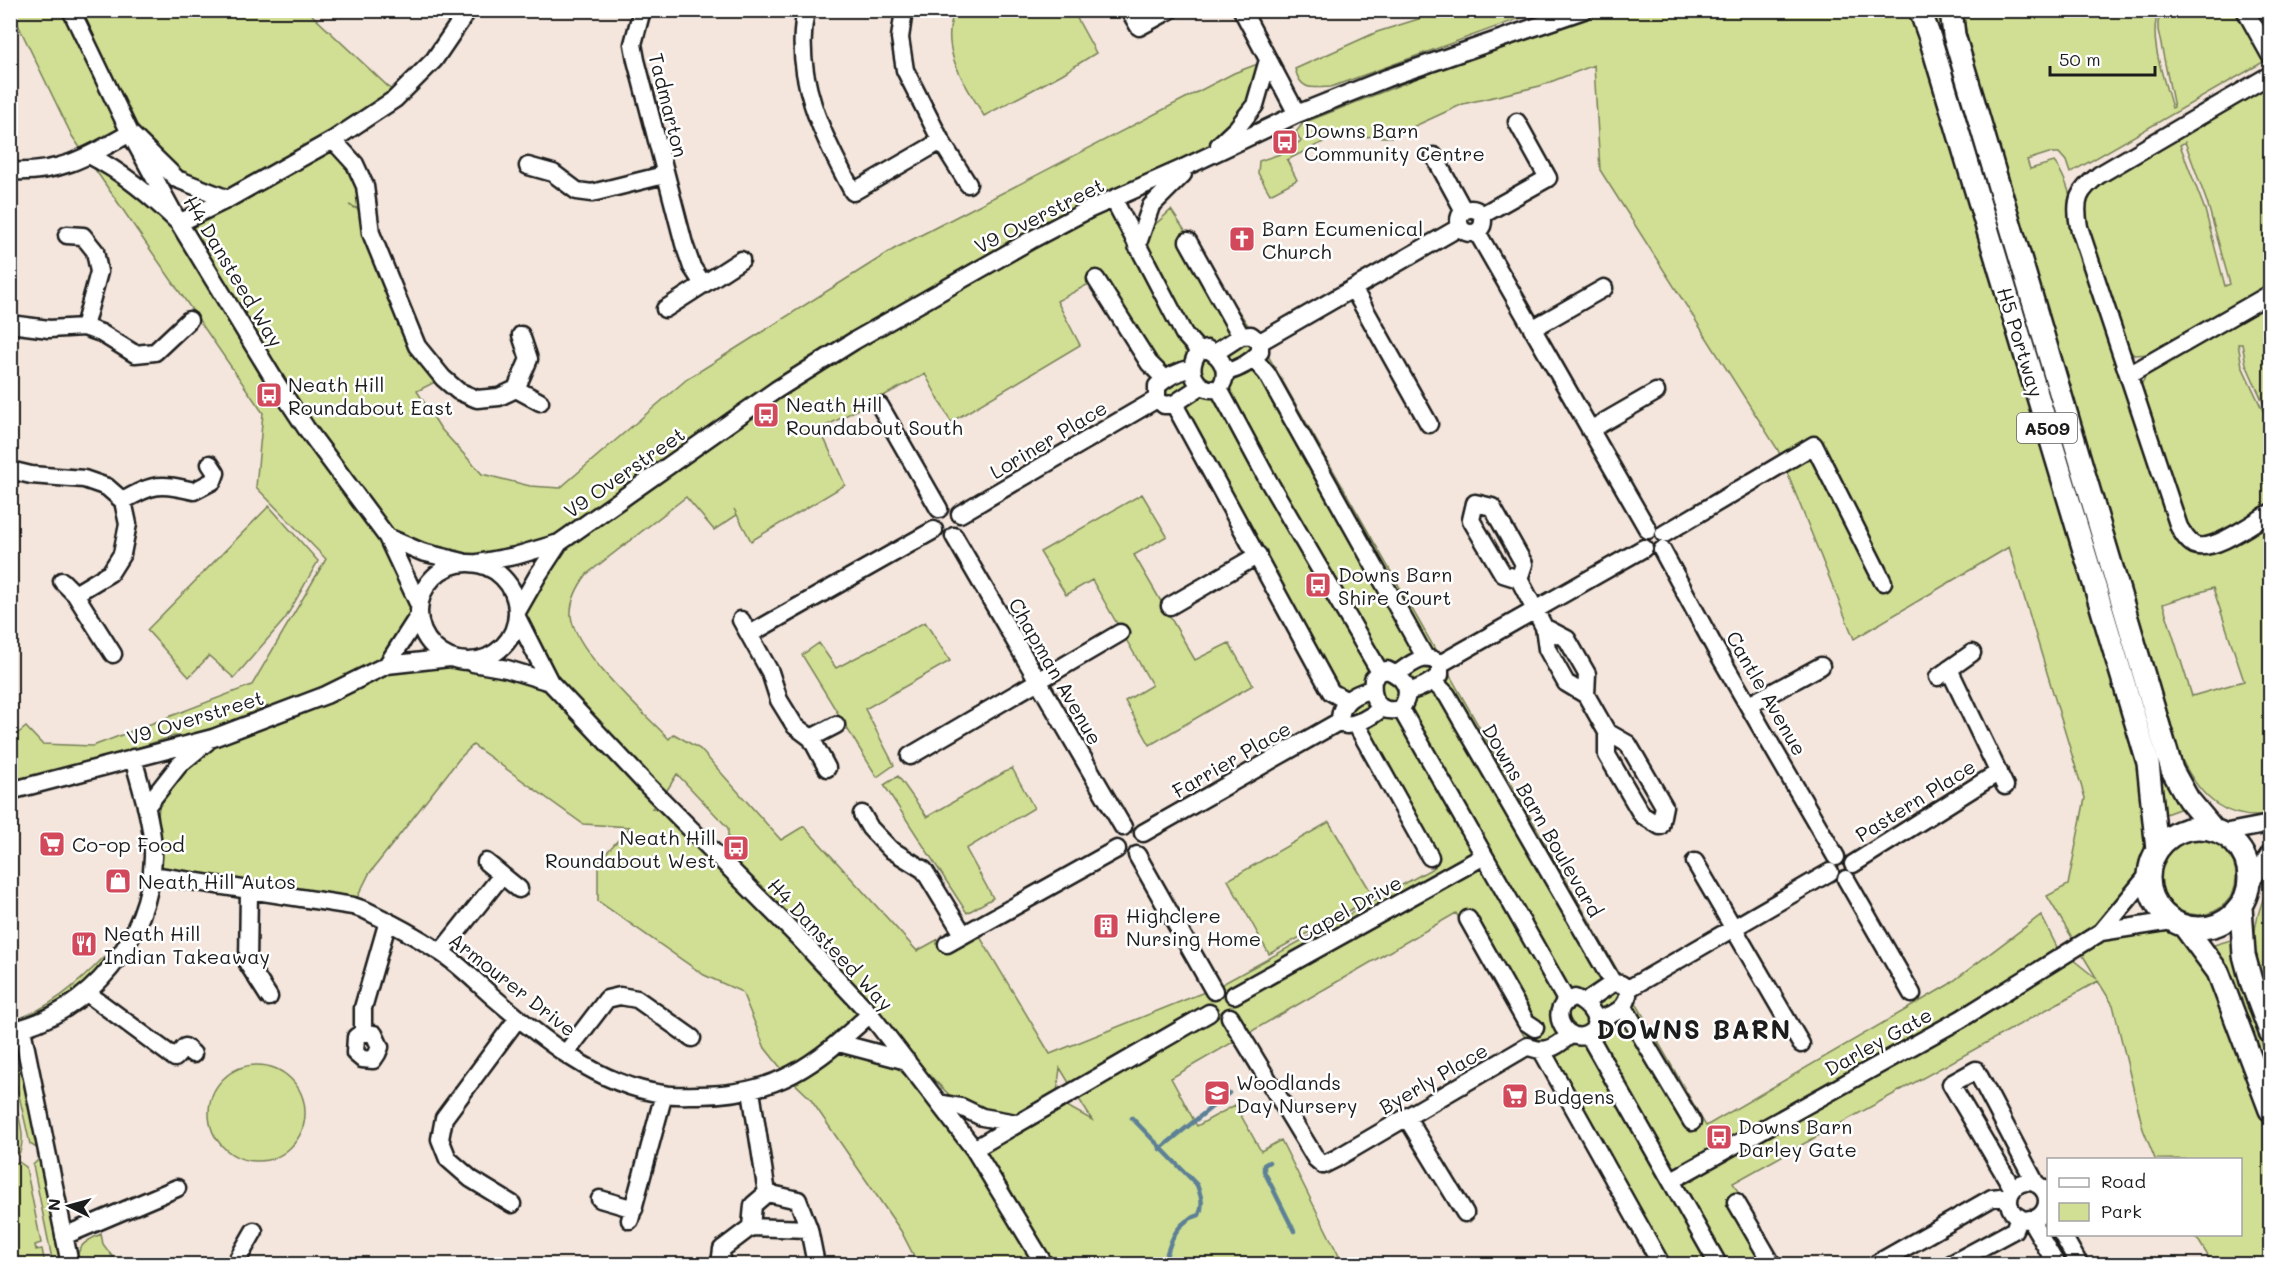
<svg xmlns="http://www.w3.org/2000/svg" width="2281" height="1275" font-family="Mali,sans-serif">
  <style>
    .green { fill: #d0df93; stroke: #767e58; stroke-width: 1.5; fill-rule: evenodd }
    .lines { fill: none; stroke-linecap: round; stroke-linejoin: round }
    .stream { stroke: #5d8096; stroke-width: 4.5 }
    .minor-casing { stroke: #1c1c1c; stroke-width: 21 }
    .major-casing { stroke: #1c1c1c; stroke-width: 26 }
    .minor { stroke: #fff; stroke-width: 16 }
    .major { stroke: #fff; stroke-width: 21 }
    .labels { text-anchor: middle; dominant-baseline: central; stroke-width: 5; stroke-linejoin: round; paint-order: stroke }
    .shield { fill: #fff; stroke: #606060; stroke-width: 1.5 }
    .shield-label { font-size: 18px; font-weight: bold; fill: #1c1c1c }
    .street-label { font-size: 20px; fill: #1c1c1c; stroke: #fff }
    .poi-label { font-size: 20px; fill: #1c1c1c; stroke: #fff; text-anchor: start }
    .district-label { font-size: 26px; font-weight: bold; letter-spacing: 1.5px; fill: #1c1c1c; stroke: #fff }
  </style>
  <rect width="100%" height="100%" fill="#f4e6dc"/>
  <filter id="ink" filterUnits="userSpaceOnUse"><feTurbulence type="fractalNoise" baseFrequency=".0167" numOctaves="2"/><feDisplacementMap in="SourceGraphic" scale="12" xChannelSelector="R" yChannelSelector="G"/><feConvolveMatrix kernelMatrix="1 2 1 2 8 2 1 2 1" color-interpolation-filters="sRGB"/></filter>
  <g filter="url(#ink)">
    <!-- green -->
    <path class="green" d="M11,10L310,11L313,16L398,96L333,140L355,164L362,210L349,205L361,211L368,234L443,378L417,391L441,429L482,474L530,486L560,488L687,379L894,249L1234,73L1268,60L1255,105L1208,156L1114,200L1135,243L1171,210L1266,352L1706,1126L1948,985L2041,915L2057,947L2097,979L2047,896L2068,885L2085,798L2009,547L1854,639L1778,450L1600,170L1594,65L1540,86L1463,104L1391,137L1335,136L1287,160L1297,180L1270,194L1258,173L1259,161L1280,154L1301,141L1296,132L1303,123L1543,29L1605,11H1909L1930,38L2148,763L2157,850L2151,862L2149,874L2102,932L2172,921L2206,953L2270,1115V1264H2213L2195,1235L2240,1234V1160L2155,1159L2143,1129L2113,1005L2098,981L1733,1183L1780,1264H1650L1456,913L1171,1078L1197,1126L1235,1105L1261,1151L1281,1140L1343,1264H918L901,1231L809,1097L788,1077L765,1048L742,992L704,975L598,901V862L630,827L583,824L473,745L459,759L369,874L353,906L152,875L159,807L182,771L212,738L174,736L11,788V739L26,727L42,744L93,746L252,685L326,559L256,487L263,413L72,136ZM131,133L177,179L228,199L179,223L88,156ZM1096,280L1258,555L1331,692L1435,867L1217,987L1050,1054L976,930H955L917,951L804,826L781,840L700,749L674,734L669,739C643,712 575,652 571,616C570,600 578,586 587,574L686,497L714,530L737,515L734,509L751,541L845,485L820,429L925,374L951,422L1080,345L1057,301ZM388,538L477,563L558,544L517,617L550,681L507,669L450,658L387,665L419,605ZM677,774L728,828V866L675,813L652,808L661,800ZM870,1014L961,1107L1015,1123L974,1148L921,1090L885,1057L840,1042ZM1060,1068L1092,1120L1056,1100Z
      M955,10L1073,11L1096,53L1062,74L984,116C965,83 938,50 955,10Z
      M1444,11H1540L1331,87C1311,88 1301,91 1295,69L1377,32Z
      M1931,11H1942C1968,118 1998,223 2029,329C2076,490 2125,650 2182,808L2160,816Z
      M1963,11H2159C2147,36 2165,82 2172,108L2174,107L2158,30V22L2163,11H2236L2265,61L2070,173L2066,161L2059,153H2049L2027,160L2030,169L2054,162C2061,170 2069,188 2070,198C2071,207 2069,214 2070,223L2177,541C2204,572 2243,536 2270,521V815C2225,821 2201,798 2182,760L2067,390L1968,43ZM2213,588L2244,681L2192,696L2163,604Z
      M2270,85V286L2151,354L2134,355L2127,348L2086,225C2082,205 2087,195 2101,182ZM2185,142L2208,205L2230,284L2225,286L2205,210L2180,145Z
      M2270,302V418L2246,364L2242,344H2238L2242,366L2270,426V504L2213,537C2203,540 2197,539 2189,532L2141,385L2147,374Z
      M1142,494L1167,536L1134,555L1195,660L1229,643L1253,685L1150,745L1125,701L1152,685L1092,580L1066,595L1040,552Z
      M269,506L318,561L285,619L234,678L209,656L189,677L147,630Z
      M925,622L950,661L865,709L894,765L877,777L802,655L819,643L836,668Z
      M1012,768L1034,808L966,849L993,898L967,913L884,785L898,776L927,817Z
      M1329,822L1374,897L1269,954L1228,880Z
      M2160 877a38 38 0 1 1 76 0a38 38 0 1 1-76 0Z
      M2270,882V1002C2252,949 2247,936 2270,882Z
      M2234,939L2235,962L2240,986L2270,1065V1088L2227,970L2214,945Z
      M104,957V966L71,999L11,1027V1021C47,1011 78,984 104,957Z
      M209 1113a48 48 0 1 1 96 0a48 48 0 1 1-96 0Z
      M22,1068L38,1149L30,1144L13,1069Z
      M11,1087C15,1108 28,1134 19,1154L11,1156Z
      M41,1157L62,1264H53L33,1165Z
      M19,1162L26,1167L41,1243L35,1245L36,1250L42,1249L45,1264H11V1164Z
      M101,1234L103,1244L118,1264H76C77,1246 85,1241 101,1234Z"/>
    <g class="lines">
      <!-- stream -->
      <path class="stream" d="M1132,1118L1197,1185C1201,1196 1204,1204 1199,1215C1177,1221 1171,1239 1165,1260L1168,1264
        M1160,1149L1229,1093
        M1269,1162L1264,1165V1171L1294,1231"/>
      <defs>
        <path id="minor" d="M71,10L130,133L179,223L277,384L306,428L387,537L419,605
          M642,10L633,44L636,60L684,244L692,267L703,284
          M806,10C792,76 823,137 853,192L941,141
          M904,10L900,38L905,70L941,141L968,184
          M1129,10L1139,27L1170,10
          M1242,10L1297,114
          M2245,10L2270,55
          M2270,75L2099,175C2078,191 2074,200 2079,227L2179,527C2183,534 2187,541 2194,545C2213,553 2254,522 2270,513
          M333,140L355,164L365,186L371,233L417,346L443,378L458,391L477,399L499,397L516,389L529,359L521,335
          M1219,145L1237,128L1255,105L1268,60
          M89,155C124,173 151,196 179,223L228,199L333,140L395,99L434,60L468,10
          M1434,156L1464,211
          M528,166L553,173L577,191L592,193L664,175
          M10,171C60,174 89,156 130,133L177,179L228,199
          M1114,200L1184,334L1199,351
          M1459 221a12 12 0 1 1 24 0a12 12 0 1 1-24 0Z
          M1482,215L1548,178L1517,122
          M1477,232L1648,530
          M67,235L83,236L95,251L99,272L84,327L101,333L135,354L155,352L189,320
          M1188,241L1241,336
          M1137,246L1151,206L1183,174
          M1096,279L1149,363L1165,379
          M1354,290L1429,424
          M665,309L741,260
          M10,324L49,329L84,327
          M1532,329L1604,288
          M1260,342L1460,227
          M1207,349C1223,357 1231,373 1219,389C1195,392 1185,370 1199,351Z
          M1215,353L1241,336L1251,335L1260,342V352C1251,362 1239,369 1226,372
          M1254,359L1267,374L1425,657
          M1192,368C1179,371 1168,376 1157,386V399L1164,405L1174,404L1201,386
          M2129,375L2270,294
          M516,389L540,402
          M1219,389L1269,482L1380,672
          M1174,404L1331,692L1347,701
          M880,406L939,509
          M1590,430L1656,392
          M10,470L31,475L84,479L107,487L123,501
          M960,514L1157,399
          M1664,534L1814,445L1883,582
          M954,536L1123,827
          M387,537L422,552L463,562
          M1662,550L1715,648L1836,857
          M419 612a49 49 0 1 1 98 0a49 49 0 1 1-98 0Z
          M477,563L515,556L559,543L776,390L854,341L1031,240L1088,210L1181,169L1297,114L1387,78L1584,10
          M1519,579L1524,564L1492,507L1475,503L1471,520L1503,574L1519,579L1544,627L1547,649L1566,683L1586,695L1607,732V755L1642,815L1660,826L1664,806L1628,744L1607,732
          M62,581L75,594L113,654
          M75,594L110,573L122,554L128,524L123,501C153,483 161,483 194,491L213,481L216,473L210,464
          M1170,606L1258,555
          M518,610L538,575L559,543
          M517,617L550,682L646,784L800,939L870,1014L974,1149L1044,1264
          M741,620L770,672L779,700L795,726L811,738L827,768
          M1544,627L1567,639L1587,674L1586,695
          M750,634L934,530
          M473,663L507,669L550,682
          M1440,664L1644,548
          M387,665L419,615
          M1949,669L2005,786
          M1387,670C1406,678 1413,691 1401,709C1378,715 1371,699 1373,679L1380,672Z
          M1397,674C1411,664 1425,651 1440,664V675C1430,684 1420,689 1407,692
          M1938,677L1972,653
          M1433,681L1447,695L1613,983
          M1372,689C1355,694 1340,700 1340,721L1346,725C1360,724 1371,717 1382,708
          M1749,705L1821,666
          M1401,709L1566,1000
          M1356,724L1430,857
          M811,738L836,725
          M910,756L1120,633
          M10,791L213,738L326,695L387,665L450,658
          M146,807L179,765L207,742
          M862,814L870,828L890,849L924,870L963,934
          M1143,833L1340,721
          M2223,833L2270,824
          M1137,855L1214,991
          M486,862L519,889
          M1695,862L1801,1044
          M1853,864L1999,772
          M152,875L353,906L365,910C390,922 416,936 440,952C459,964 475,981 492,996C541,1038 597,1085 663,1094C674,1096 687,1095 699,1095C777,1095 815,1065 870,1014
          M1846,879L1912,994
          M2249,885L2270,853
          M249,890L248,964L269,997
          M1468,919L1526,1022L1535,1028
          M2101,932L2172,921
          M947,944L1117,849
          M441,952L502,875
          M1628,989L1830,872
          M87,993L175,1058L185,1047L193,1054
          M1234,995L1484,856
          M1575,998C1587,1002 1607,1023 1588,1034C1565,1047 1544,1005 1575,998Z
          M1585,1002L1613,983L1621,984L1628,989C1630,1010 1612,1015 1595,1020
          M1624,1007L1692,1122
          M1230,1017L1316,1159L1323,1165L1337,1158L1528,1046
          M22,1029L70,1264
          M10,1031C90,1014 151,937 153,857C154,826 141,788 133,758
          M363,1032L356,1037L355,1053L362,1059L373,1060L377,1054L380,1047L374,1034L363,1032V1008L388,921
          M1588,1034L1718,1264
          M839,1043L907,1061
          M1532,1048C1548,1054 1560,1044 1571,1034
          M1542,1051L1661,1264
          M566,1053L607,999L620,996L637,999L692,1038
          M751,1091L767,1193L798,1200L809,1229L816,1264
          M939,1103L961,1107L982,1117L1016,1123
          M1407,1118L1465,1213
          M974,1149L1209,1013
          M1672,1180L1961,1019L2101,932L2149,874
          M2009 1201a19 19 0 1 1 38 0a19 19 0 1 1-38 0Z
          M2013,1189L1951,1084L1976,1070L2036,1184
          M600,1199L634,1209
          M1736,1202L1772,1264
          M512,1204L471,1179L448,1159L440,1139L444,1118L518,1018
          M2030,1219L2056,1264
          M630,1220L664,1094
          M751,1227L809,1229
          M2062,1234L2079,1264
          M64,1236L177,1188
          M235,1264L254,1231
          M720,1264L722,1249L751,1227L753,1205L767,1193
          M1876,1264L1992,1198L2009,1196
          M1951,1264L2014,1230L2019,1217"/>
        <path id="major" d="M1920,10L1930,38L2148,763L2157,850
          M1951,10L1954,35L2172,770L2188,799L2213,829
          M2149 878a50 50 0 1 1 100 0a50 50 0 1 1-100 0Z
          M2241,907L2244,955L2251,981L2270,1032
          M2184,926L2218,972L2270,1110"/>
      </defs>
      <!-- minor casing -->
      <use href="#minor" class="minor-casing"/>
      <!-- major casing -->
      <use href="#major" class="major-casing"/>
      <!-- minor -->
      <use href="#minor" class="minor"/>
      <!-- major -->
      <use href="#major" class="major"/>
    </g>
  </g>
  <!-- icons -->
  <defs>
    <symbol id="bus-square" viewBox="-11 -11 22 22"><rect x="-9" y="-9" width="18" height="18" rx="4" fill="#d1495b" stroke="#fff"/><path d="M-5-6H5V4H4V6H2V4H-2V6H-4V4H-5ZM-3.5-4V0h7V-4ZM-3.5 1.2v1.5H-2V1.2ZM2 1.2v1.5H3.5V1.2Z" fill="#fff"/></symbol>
    <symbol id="church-square" viewBox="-11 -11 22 22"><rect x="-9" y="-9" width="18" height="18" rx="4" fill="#d1495b" stroke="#fff"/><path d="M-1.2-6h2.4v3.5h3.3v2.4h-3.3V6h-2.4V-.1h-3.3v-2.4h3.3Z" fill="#fff"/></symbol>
    <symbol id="supermarket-square" viewBox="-11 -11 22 22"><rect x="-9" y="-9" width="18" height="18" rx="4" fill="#d1495b" stroke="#fff"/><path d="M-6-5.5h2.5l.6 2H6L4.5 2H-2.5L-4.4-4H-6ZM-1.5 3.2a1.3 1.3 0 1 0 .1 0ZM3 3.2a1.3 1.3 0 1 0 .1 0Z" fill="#fff"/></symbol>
    <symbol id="shop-square" viewBox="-11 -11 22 22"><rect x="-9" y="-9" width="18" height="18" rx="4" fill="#d1495b" stroke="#fff"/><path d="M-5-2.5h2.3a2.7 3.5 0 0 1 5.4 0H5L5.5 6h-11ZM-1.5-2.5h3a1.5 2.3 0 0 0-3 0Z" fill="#fff"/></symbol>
    <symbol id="building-square" viewBox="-11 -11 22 22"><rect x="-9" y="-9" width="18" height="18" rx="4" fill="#d1495b" stroke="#fff"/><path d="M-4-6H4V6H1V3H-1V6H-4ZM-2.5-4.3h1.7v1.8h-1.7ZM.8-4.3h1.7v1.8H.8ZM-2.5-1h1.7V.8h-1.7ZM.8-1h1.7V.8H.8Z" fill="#fff"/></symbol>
    <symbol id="restaurant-square" viewBox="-11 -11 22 22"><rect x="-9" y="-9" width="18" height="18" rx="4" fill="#d1495b" stroke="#fff"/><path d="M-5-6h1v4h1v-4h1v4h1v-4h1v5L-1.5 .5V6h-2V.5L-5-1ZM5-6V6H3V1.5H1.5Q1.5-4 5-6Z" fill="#fff"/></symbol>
    <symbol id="school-square" viewBox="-11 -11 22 22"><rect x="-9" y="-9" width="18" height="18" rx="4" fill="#d1495b" stroke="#fff"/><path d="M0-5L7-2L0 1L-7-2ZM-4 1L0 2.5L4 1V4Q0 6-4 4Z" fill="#fff"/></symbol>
  </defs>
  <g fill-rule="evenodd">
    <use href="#bus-square" x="1270" y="127" width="30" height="30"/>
    <use href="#church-square" x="1227" y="224" width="30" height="30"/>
    <use href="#bus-square" x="254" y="380" width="30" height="30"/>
    <use href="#bus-square" x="751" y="400" width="30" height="30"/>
    <use href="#bus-square" x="1303" y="570" width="30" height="30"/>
    <use href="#supermarket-square" x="37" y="829" width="30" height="30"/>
    <use href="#bus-square" x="721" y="833" width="30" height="30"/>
    <use href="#shop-square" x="103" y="866" width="30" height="30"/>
    <use href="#building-square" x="1091" y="911" width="30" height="30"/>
    <use href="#restaurant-square" x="69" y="929" width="30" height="30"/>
    <use href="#school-square" x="1202" y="1078" width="30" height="30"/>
    <use href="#supermarket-square" x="1500" y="1081" width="30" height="30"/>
    <use href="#bus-square" x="1704" y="1122" width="30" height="30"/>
  </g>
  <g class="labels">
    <!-- shield labels -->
    <rect class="shield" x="2017" y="413" width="60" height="30" rx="4.5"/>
    <g class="shield-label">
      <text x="2047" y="428">A509</text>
    </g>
    <!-- street labels -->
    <g class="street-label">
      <text transform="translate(669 105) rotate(76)">Tadmarton</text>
      <text transform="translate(1039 215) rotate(-27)">V9 Overstreet</text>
      <text transform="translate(234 271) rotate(59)">H4 Dansteed Way</text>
      <text transform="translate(2021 342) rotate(73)">H5 Portway</text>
      <text transform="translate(1048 439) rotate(-31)">Loriner Place</text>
      <text transform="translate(624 472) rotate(-35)">V9 Overstreet</text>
      <text transform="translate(1056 671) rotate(60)">Chapman Avenue</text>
      <text transform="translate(1767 693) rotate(60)">Cantle Avenue</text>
      <text transform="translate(195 717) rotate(-17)">V9 Overstreet</text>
      <text transform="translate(1231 759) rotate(-30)">Farrier Place</text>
      <text transform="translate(1915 800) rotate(-32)">Pastern Place</text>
      <text transform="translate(1543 820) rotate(60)">Downs Barn Boulevard</text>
      <text transform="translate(1349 908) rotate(-29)">Capel Drive</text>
      <text transform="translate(831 944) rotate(47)">H4 Dansteed Way</text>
      <text transform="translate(513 984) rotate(38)">Armourer Drive</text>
      <text transform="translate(1878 1041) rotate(-29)">Darley Gate</text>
      <text transform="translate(1433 1078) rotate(-30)">Byerly Place</text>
    </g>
    <!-- poi labels -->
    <g class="poi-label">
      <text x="1304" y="130">Downs Barn<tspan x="1304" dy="23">Community Centre</tspan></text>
      <text x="1262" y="228">Barn Ecumenical<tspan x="1262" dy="23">Church</tspan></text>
      <text x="288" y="384">Neath Hill<tspan x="288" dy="23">Roundabout East</tspan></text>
      <text x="786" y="404">Neath Hill<tspan x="786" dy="23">Roundabout South</tspan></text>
      <text x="1338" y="574">Downs Barn<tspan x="1338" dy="23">Shire Court</tspan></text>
      <text x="716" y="837" text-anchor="end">Neath Hill<tspan x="716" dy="23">Roundabout West</tspan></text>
      <text x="72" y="844">Co-op Food</text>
      <text x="138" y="881">Neath Hill Autos</text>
      <text x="1126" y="915">Highclere<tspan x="1126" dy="23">Nursing Home</tspan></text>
      <text x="104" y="933">Neath Hill<tspan x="104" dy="23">Indian Takeaway</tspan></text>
      <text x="1236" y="1082">Woodlands<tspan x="1236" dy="23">Day Nursery</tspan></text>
      <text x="1534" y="1096">Budgens</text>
      <text x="1738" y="1126">Downs Barn<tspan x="1738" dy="23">Darley Gate</tspan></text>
    </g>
    <!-- district labels -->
    <g class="district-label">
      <text x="1694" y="1029">DOWNS BARN</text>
    </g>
  </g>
  <!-- margin -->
  <rect width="2281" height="1275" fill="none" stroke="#fff" stroke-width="36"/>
  <rect x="18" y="18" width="2245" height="1239" fill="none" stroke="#1c1c1c" stroke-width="2" filter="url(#ink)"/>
  <!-- legend -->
  <rect x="2047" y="1158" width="195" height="78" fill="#ffffff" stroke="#a4a4a4" stroke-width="1.5"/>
  <rect x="2059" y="1178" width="30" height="9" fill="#ffffff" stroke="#a4a4a4" stroke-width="1.5"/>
  <text x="2101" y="1188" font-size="18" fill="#1c1c1c">Road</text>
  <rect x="2059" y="1203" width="30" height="18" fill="#d0df93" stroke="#a4a4a4" stroke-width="1.5"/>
  <text x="2101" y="1218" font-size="18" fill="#1c1c1c">Park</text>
  <!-- north arrow -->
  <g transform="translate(69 1206) rotate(275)" stroke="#ffffff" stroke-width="4.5" paint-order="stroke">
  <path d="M0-4.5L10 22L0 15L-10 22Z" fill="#1c1c1c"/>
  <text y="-9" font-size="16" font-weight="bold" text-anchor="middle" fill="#1c1c1c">N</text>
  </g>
  <!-- scale -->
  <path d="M2050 66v9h105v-9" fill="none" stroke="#1c1c1c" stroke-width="3"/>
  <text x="2059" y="66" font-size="18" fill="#1c1c1c" stroke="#ffffff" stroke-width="4.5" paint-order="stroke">50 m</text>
</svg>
